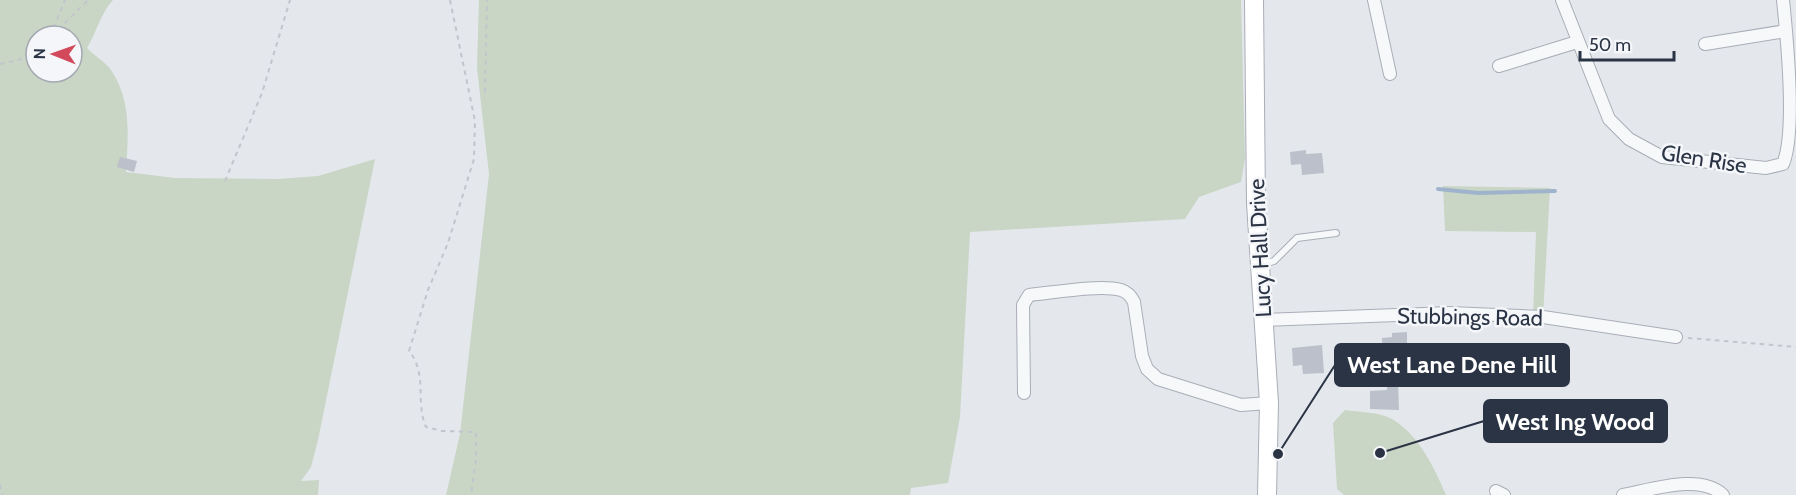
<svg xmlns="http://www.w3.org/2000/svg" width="1796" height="495" font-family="Cabin,sans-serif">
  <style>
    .green { fill: #c9d6c5; fill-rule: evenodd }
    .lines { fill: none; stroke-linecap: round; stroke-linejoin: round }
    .stream { stroke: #9fb4cc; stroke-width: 4 }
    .building { fill: #bbc0ca }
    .lane-casing { stroke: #a9aeb7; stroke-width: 8 }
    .street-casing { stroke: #a9aeb7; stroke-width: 14 }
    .secondary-casing { stroke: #a9aeb7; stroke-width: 20 }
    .path { stroke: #c2c5cb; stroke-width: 2; stroke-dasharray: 4.5 4.5; stroke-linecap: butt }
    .lane { stroke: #f7f8fa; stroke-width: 6 }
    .street { stroke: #f7f8fa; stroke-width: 12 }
    .secondary { stroke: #fff; stroke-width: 18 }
    .labels { text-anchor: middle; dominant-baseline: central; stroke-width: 5; stroke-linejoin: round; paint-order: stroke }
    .street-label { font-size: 22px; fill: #2b3445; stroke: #f4f6f9 }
    .leader { fill: none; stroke: #2b3445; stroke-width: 2 }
    .callout-dot { fill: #2b3445; stroke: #f4f6f9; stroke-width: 2 }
    .callout { fill: #2b3445; stroke: #2b3445; stroke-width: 2 }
    .callout-label { font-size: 24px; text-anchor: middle; font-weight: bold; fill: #fff }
  </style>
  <rect width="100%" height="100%" fill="#e4e7ec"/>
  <!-- green -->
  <path class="green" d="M0,0H113C102,11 96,33 87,48C94,56 105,61 111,70C132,101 128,137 126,172L175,178L278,179L318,176L375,159L318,440L311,467L301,481L319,480L318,495H0ZM36,36H72V72H36Z
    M479,0H1241L1245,159L1241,182L1199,197L1185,219L970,232L960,417L948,483L911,488L910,495H446L460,434L489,174L477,68Z
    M1443,186L1550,188L1543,317L1533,316L1536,232L1445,231Z
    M1345,410C1358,412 1380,412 1392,419C1419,435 1434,467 1446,495H1344L1337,489L1333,423Z"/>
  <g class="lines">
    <!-- stream -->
    <path class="stream" d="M1438,189L1478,193L1555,191"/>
  </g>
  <!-- building -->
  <path class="building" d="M1306,150V154L1322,153L1324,173L1302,175L1301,164L1291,165L1290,152Z
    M120,157L137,161L134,172L117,167Z
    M1407,332V351L1383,352L1382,338L1392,337V333Z
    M1322,345L1324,373L1303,374L1302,365L1293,366L1292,348Z
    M1387,382H1398L1399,410L1370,409V391L1387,390Z"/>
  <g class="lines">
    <defs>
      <path id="lane" d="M1263,264L1274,261L1297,238L1336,233"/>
      <path id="street" d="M1374,0L1390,74
        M1562,0L1609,119L1629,139L1662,157L1766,168L1783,164C1796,133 1787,38 1783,0
        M1705,44L1786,31
        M1499,66L1577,42
        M1264,320L1450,313L1543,317L1676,337
        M1024,393L1023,305L1029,295C1052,293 1100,284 1121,290C1128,292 1131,296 1134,302L1142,356L1147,369L1158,379L1241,405L1269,403
        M1496,491L1504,495
        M1623,495C1651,490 1700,473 1723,495"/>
      <path id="secondary" d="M1254,0L1256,203L1269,403L1267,495"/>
    </defs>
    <!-- lane casing -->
    <use href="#lane" class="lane-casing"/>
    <!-- street casing -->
    <use href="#street" class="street-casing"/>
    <!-- secondary casing -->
    <use href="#secondary" class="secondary-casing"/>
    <!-- path -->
    <path class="path" d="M450,0L475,121L474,159L448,243L428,290L409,351C428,374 415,402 426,427L442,431L476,432V460L471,495
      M50,36L65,0
      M52,36L88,0
      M0,64L19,60L36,48
      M485,92L487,0
      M225,181L262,93L290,0
      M1688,338L1796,347
      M0,485L2,495"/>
    <!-- lane -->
    <use href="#lane" class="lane"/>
    <!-- street -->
    <use href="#street" class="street"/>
    <!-- secondary -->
    <use href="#secondary" class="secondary"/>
  </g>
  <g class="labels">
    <!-- street labels -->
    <g class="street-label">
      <text transform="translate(1704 159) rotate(9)">Glen Rise</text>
      <text transform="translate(1260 248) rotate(-93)">Lucy Hall Drive</text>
      <text transform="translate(1470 317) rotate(1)">Stubbings Road</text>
    </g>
  </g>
  <!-- callouts -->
  <path class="leader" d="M1278 454L1335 365M1380 453L1484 421"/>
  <g class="callout-dot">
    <circle cx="1278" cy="454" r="6"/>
    <circle cx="1380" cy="453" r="6"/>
  </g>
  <g class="callout">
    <rect x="1335" y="344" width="234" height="42" rx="6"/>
    <rect x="1484" y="400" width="183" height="42" rx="6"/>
  </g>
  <g class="callout-label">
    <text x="1452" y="373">West Lane Dene Hill</text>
    <text x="1575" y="430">West Ing Wood</text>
  </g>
  <!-- north arrow -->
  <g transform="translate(54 54) rotate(271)"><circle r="28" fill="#f4f6f9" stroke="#a4a8b1" stroke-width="1.5"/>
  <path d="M0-4.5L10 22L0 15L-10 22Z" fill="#d1495b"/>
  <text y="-9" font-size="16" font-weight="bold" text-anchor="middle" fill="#2b3445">N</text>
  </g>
  <!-- scale -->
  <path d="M1580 51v9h94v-9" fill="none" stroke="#2b3445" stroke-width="3"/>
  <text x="1589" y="51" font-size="18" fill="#2b3445" stroke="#f4f6f9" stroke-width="4.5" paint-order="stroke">50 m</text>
</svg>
